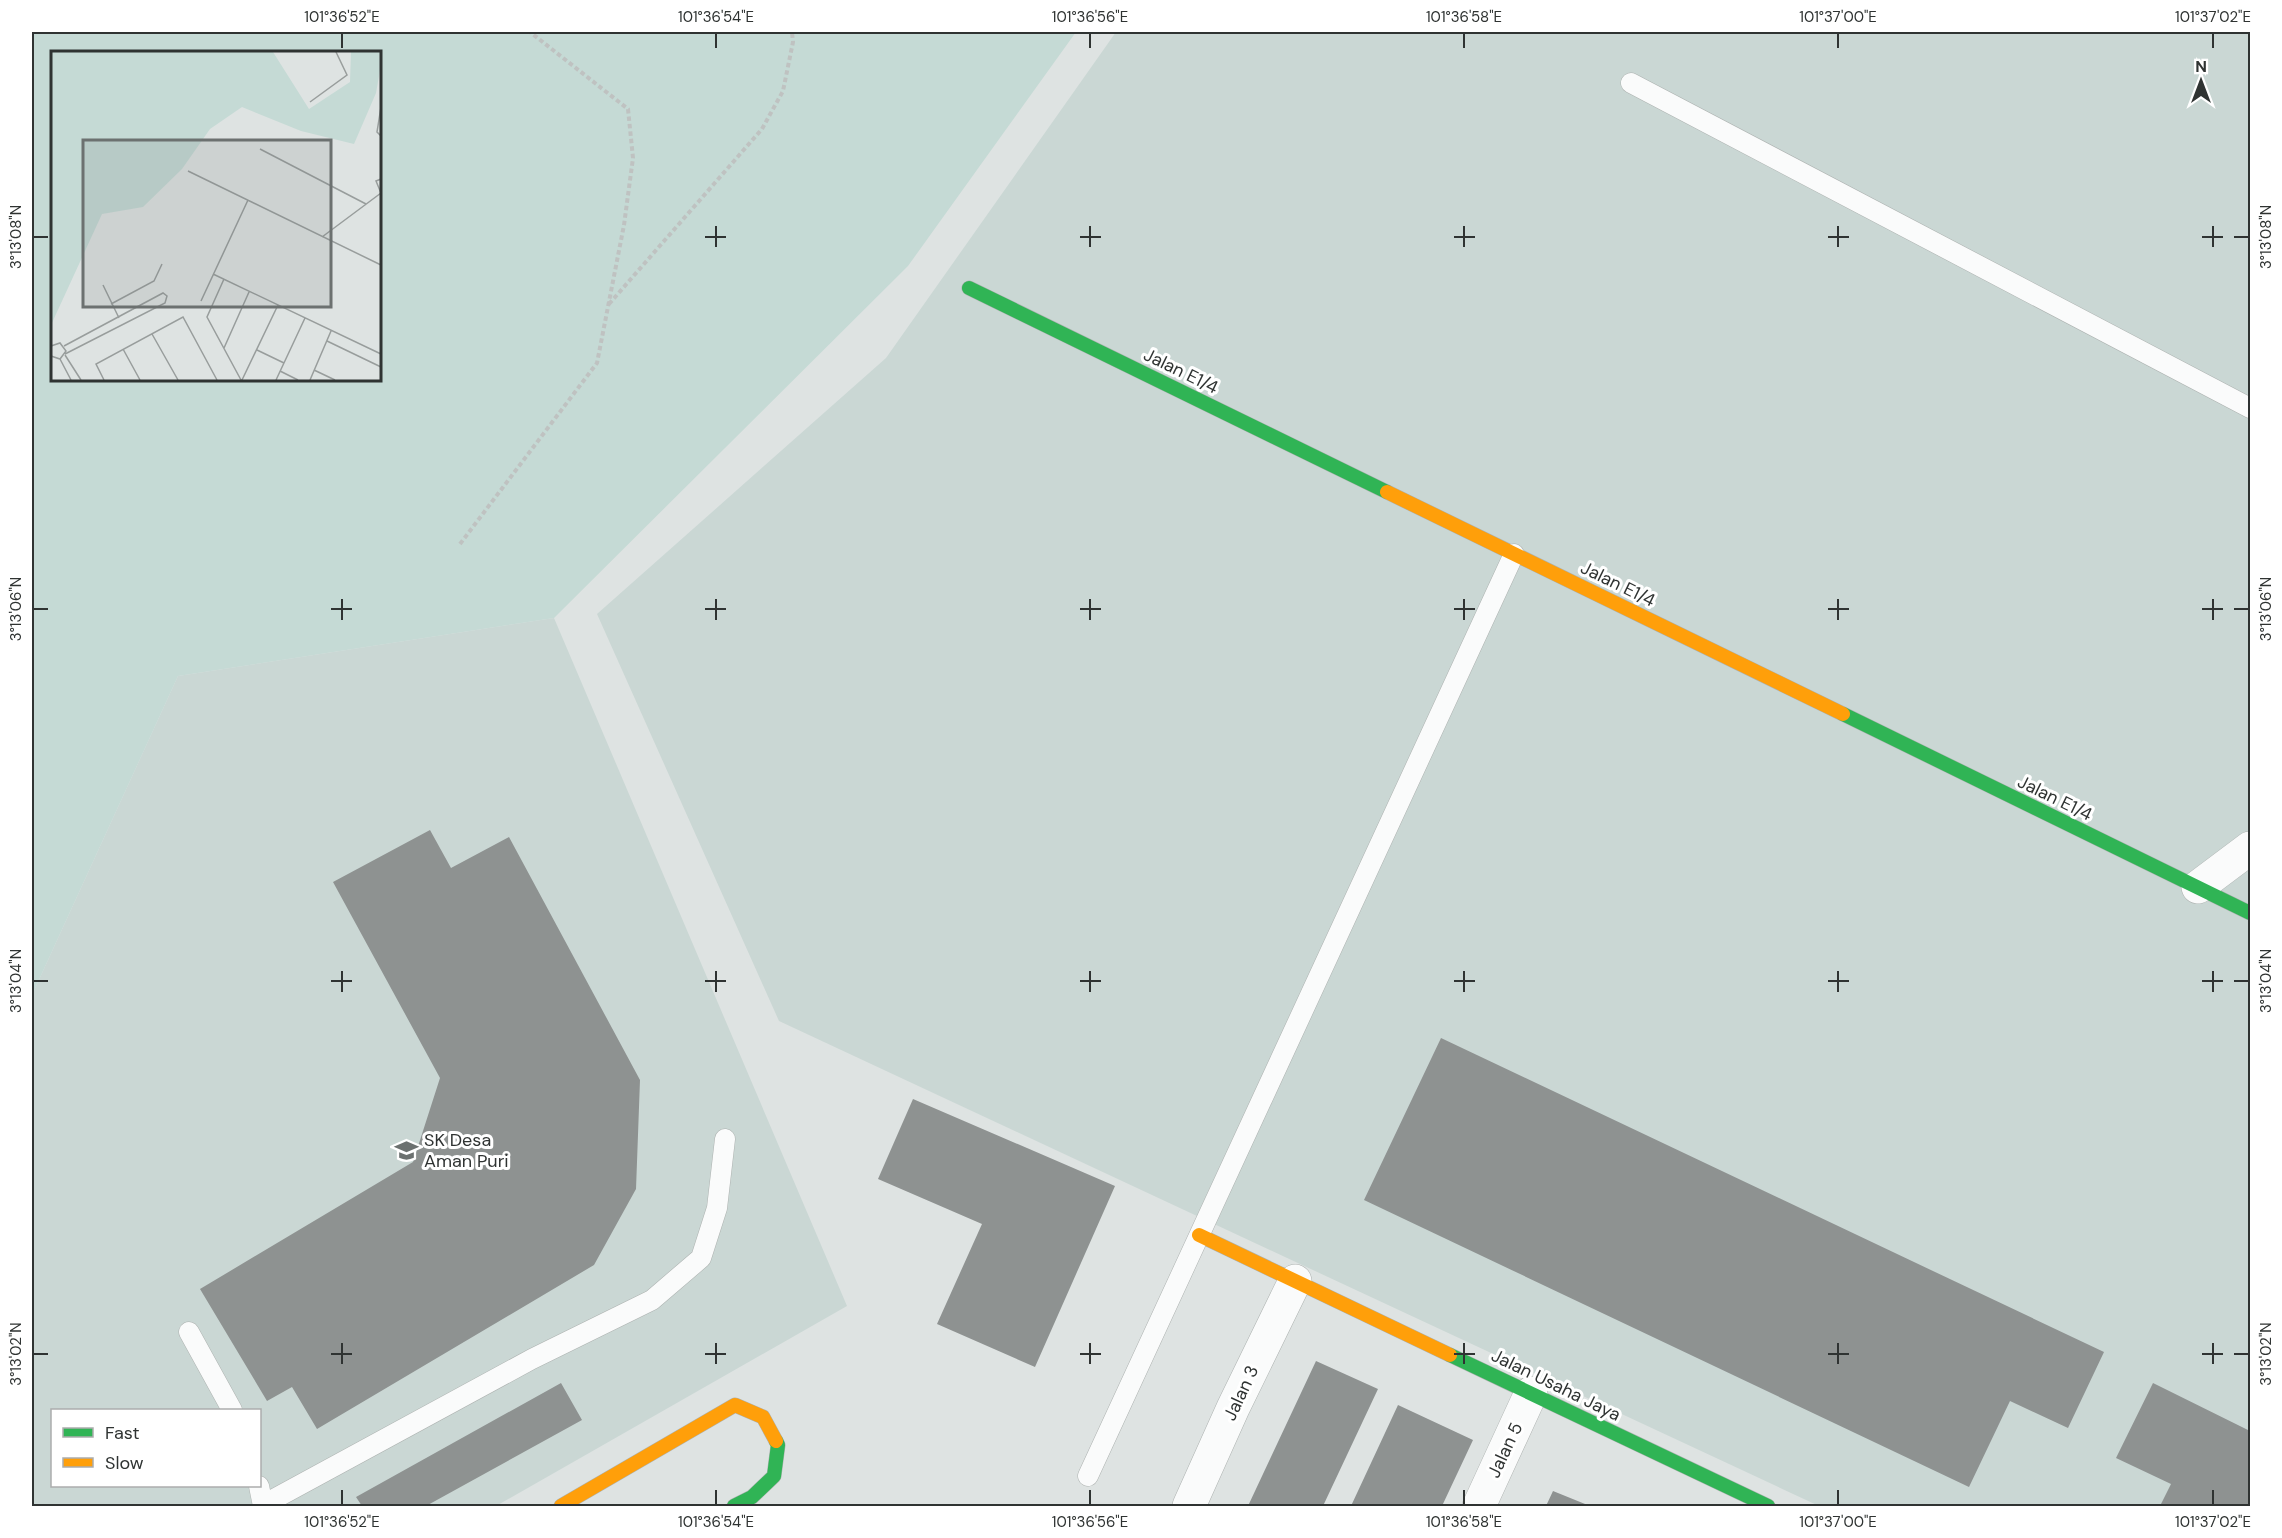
<svg xmlns="http://www.w3.org/2000/svg" width="2282" height="1538" font-family="'DM Sans',sans-serif">
  <style>
    .built { fill: #cad7d4; fill-rule: evenodd }
    .green { fill: #c5dad5; fill-rule: evenodd }
    .building { fill: #8e9291 }
    .lines { fill: none; stroke-linecap: round; stroke-linejoin: round }
    .lane-casing { stroke: #adb2b0; stroke-width: 21 }
    .street-casing { stroke: #adb2b0; stroke-width: 34 }
    .fast-casing { stroke: #adb2b0; stroke-width: 15 }
    .slow-casing { stroke: #adb2b0; stroke-width: 15 }
    .path { stroke: #bfc2c1; stroke-width: 4; stroke-dasharray: 4.5 3; stroke-linecap: butt }
    .lane { stroke: #fafbfb; stroke-width: 20 }
    .street { stroke: #fafbfb; stroke-width: 33 }
    .fast { stroke: #30b455; stroke-width: 14 }
    .slow { stroke: #ff9f0a; stroke-width: 14 }
    .ticks { fill: none; stroke: #2f3332; stroke-width: 2 }
    .labels { text-anchor: middle; dominant-baseline: central; stroke-width: 6; stroke-linejoin: round; paint-order: stroke }
    .street-label { font-size: 18px; fill: #2f3332; stroke: #fff }
    .poi-label { font-size: 18px; fill: #2f3332; stroke: #fff; text-anchor: start }
    .inset-road { fill: none; stroke: #989d9c; stroke-width: 1.5 }
    .view { fill: #6c7170; fill-opacity: 0.15; stroke: #6c7170; stroke-width: 3 }
    .inset-edge { fill: none; stroke: #2f3332; stroke-width: 3 }
    .neatline { fill: none; stroke: #2f3332; stroke-width: 2 }
    .ticks-label { font-size: 15px; text-anchor: middle; fill: #2f3332 }
  </style>
  <rect width="100%" height="100%" fill="#dee3e2"/>
  <!-- built -->
  <path class="built" d="M1116,32H2250V1506H1819L779,1021L597,614L886,358Z
    M554,618L847,1306L496,1506H32V995L178,676ZM52,1410H260V1486H52Z"/>
  <!-- green -->
  <path class="green" d="M32,32H1076L908,266L554,618L178,676L32,995ZM52,52H380V380H52Z"/>
  <!-- building -->
  <path class="building" d="M430,830L451,868L509,837L640,1080L636,1189L594,1265L317,1429L292,1387L267,1401L200,1289L413,1162L440,1078L333,882Z
    M1441,1038L2104,1352L2068,1428L2010,1401L1969,1487L1364,1200Z
    M913,1099L1115,1186L1035,1367L937,1324L982,1224L878,1179Z
    M1316,1361L1378,1389L1323,1506H1248Z
    M561,1383L582,1420L426,1506H362L356,1497Z
    M2153,1383L2250,1431V1506H2160L2171,1484L2116,1458Z
    M1398,1405L1473,1440L1442,1506H1351Z
    M1553,1491L1590,1506H1546Z"/>
  <g class="lines">
    <defs>
      <path id="lane" d="M1631,83L2250,408
        M189,1332L232,1410
        M1088,1476L1514,554
        M259,1486L263,1506
        M263,1505L532,1359L652,1300L701,1258L717,1208L725,1139"/>
      <path id="street" d="M2198,887L2250,848
        M1189,1506L1233,1408L1295,1281
        M1479,1506L1531,1393"/>
      <path id="fast" d="M969,288L1387,492
        M1843,714L2250,913
        M1450,1355L1768,1506
        M734,1506L752,1497L774,1476L778,1445L776,1441"/>
      <path id="slow" d="M1387,492L1843,714
        M1199,1235L1450,1355
        M561,1506L735,1405L763,1417L776,1441"/>
    </defs>
    <!-- lane casing -->
    <use href="#lane" class="lane-casing"/>
    <!-- street casing -->
    <use href="#street" class="street-casing"/>
    <!-- fast casing -->
    <use href="#fast" class="fast-casing"/>
    <!-- slow casing -->
    <use href="#slow" class="slow-casing"/>
    <!-- path -->
    <path class="path" d="M609,304L762,129L783,91L793,42L792,32
      M460,544L597,363L624,225L633,158L628,109L530,32"/>
    <!-- lane -->
    <use href="#lane" class="lane"/>
    <!-- street -->
    <use href="#street" class="street"/>
    <!-- fast -->
    <use href="#fast" class="fast"/>
    <!-- slow -->
    <use href="#slow" class="slow"/>
  </g>
  <!-- ticks -->
  <path class="ticks" d="M342,33V48M716,33V48M1090,33V48M1464,33V48M1838,33V48M2213,33V48M716,226V247M1090,226V247M1464,226V247M1838,226V247M2213,226V247M33,237H48M705,237H726M1080,237H1101M1454,237H1475M1828,237H1849M2202,237H2223M2234,237H2249M342,599V620M716,599V620M1090,599V620M1464,599V620M1838,599V620M2213,599V620M33,609H48M331,609H352M705,609H726M1080,609H1101M1454,609H1475M1828,609H1849M2202,609H2223M2234,609H2249M342,971V992M716,971V992M1090,971V992M1464,971V992M1838,971V992M2213,971V992M33,981H48M331,981H352M705,981H726M1080,981H1101M1454,981H1475M1828,981H1849M2202,981H2223M2234,981H2249M342,1343V1364M716,1343V1364M1090,1343V1364M1464,1343V1364M1838,1343V1364M2213,1343V1364M33,1354H48M331,1354H352M705,1354H726M1080,1354H1101M1454,1354H1475M1828,1354H1849M2202,1354H2223M2234,1354H2249M342,1490V1505M716,1490V1505M1090,1490V1505M1464,1490V1505M1838,1490V1505M2213,1490V1505"/>
  <!-- icons -->
  <defs>
    <symbol id="school-bare" viewBox="-9 -9 18 18"><path d="M0-5L7-2L0 1L-7-2ZM-4 1L0 2.5L4 1V4Q0 6-4 4Z" fill="#6c7170" stroke="#fff" stroke-width="2.5" paint-order="stroke"/></symbol>
  </defs>
  <g fill-rule="evenodd">
    <use href="#school-bare" x="390" y="1134" width="33" height="33"/>
  </g>
  <g class="labels">
    <!-- street labels -->
    <g class="street-label">
      <text transform="translate(1181 371) rotate(26)">Jalan E1/4</text>
      <text transform="translate(1618 584) rotate(26)">Jalan E1/4</text>
      <text transform="translate(2055 798) rotate(26)">Jalan E1/4</text>
      <text transform="translate(1556 1385) rotate(26)">Jalan Usaha Jaya</text>
      <text transform="translate(1241 1393) rotate(-65)">Jalan 3</text>
      <text transform="translate(1505 1450) rotate(-65)">Jalan 5</text>
    </g>
    <!-- poi labels -->
    <g class="poi-label">
      <text x="424" y="1140">SK Desa<tspan x="424" dy="21">Aman Puri</tspan></text>
    </g>
  </g>
  <!-- overview -->
  <g transform="translate(51 51)">
    <rect width="330" height="330" fill="#dee3e2"/>
    <path d="M0,1H222L258,58L299,31L300,1H330V14L325,42L303,93L250,80L191,56L159,78L131,118L92,156L51,163L0,274Z" fill="#c5dad5"/>
    <path class="inset-road" d="M259,51L296,24L285,1M330,56L326,81L330,85M209,98L315,153M137,120L330,214M330,142L325,130L330,128M271,186L330,142M162,223L330,303M173,228L156,266L190,329M52,234L68,267M150,250L197,149M60,253L103,230L111,213M101,283L127,329M276,290L330,316M0,295L9,292L15,300L9,308L0,305M13,295L112,242L116,245L114,252L14,303M173,297L198,241M72,298L89,329M206,299L233,312M14,304L30,329M9,308L20,329M263,319L284,329M229,320L247,329M53,329L45,313L132,266L166,329M191,329L227,254M225,329L254,267M259,329L280,280"/>
    <path class="view" d="M32,89H280V256H32Z"/>
    <rect width="330" height="330" class="inset-edge"/>
  </g>
  <!-- border -->
  <rect width="2282" height="1538" fill="none" stroke="#ffffff" stroke-width="66"/>
  <!-- legend -->
  <rect x="51" y="1409" width="210" height="78" fill="#ffffff" stroke="#acadad" stroke-width="1.5"/>
  <rect x="63" y="1428" width="30" height="9" fill="#30b455" stroke="#acadad" stroke-width="1.5"/>
  <text x="105" y="1439" font-size="18" fill="#2f3332">Fast</text>
  <rect x="63" y="1458" width="30" height="9" fill="#ff9f0a" stroke="#acadad" stroke-width="1.5"/>
  <text x="105" y="1469" font-size="18" fill="#2f3332">Slow</text>
  <!-- north arrow -->
  <g transform="translate(2201 81)" stroke="#ffffff" stroke-width="4.5" paint-order="stroke">
  <path d="M0-4.5L10 22L0 15L-10 22Z" fill="#2f3332"/>
  <text y="-9" font-size="16" font-weight="bold" text-anchor="middle" fill="#2f3332">N</text>
  </g>
  <rect x="33" y="33" width="2216" height="1472" class="neatline"/>
  <g class="ticks-label">
    <text x="342" y="22">101°36'52"E</text>
    <text x="716" y="22">101°36'54"E</text>
    <text x="1090" y="22">101°36'56"E</text>
    <text x="1464" y="22">101°36'58"E</text>
    <text x="1838" y="22">101°37'00"E</text>
    <text x="2213" y="22">101°37'02"E</text>
    <text transform="translate(16 237) rotate(-90)" y="5">3°13'08"N</text>
    <text transform="translate(2266 237) rotate(-90)" y="5">3°13'08"N</text>
    <text transform="translate(16 609) rotate(-90)" y="5">3°13'06"N</text>
    <text transform="translate(2266 609) rotate(-90)" y="5">3°13'06"N</text>
    <text transform="translate(16 981) rotate(-90)" y="5">3°13'04"N</text>
    <text transform="translate(2266 981) rotate(-90)" y="5">3°13'04"N</text>
    <text transform="translate(16 1354) rotate(-90)" y="5">3°13'02"N</text>
    <text transform="translate(2266 1354) rotate(-90)" y="5">3°13'02"N</text>
    <text x="342" y="1527">101°36'52"E</text>
    <text x="716" y="1527">101°36'54"E</text>
    <text x="1090" y="1527">101°36'56"E</text>
    <text x="1464" y="1527">101°36'58"E</text>
    <text x="1838" y="1527">101°37'00"E</text>
    <text x="2213" y="1527">101°37'02"E</text>
  </g>
</svg>
